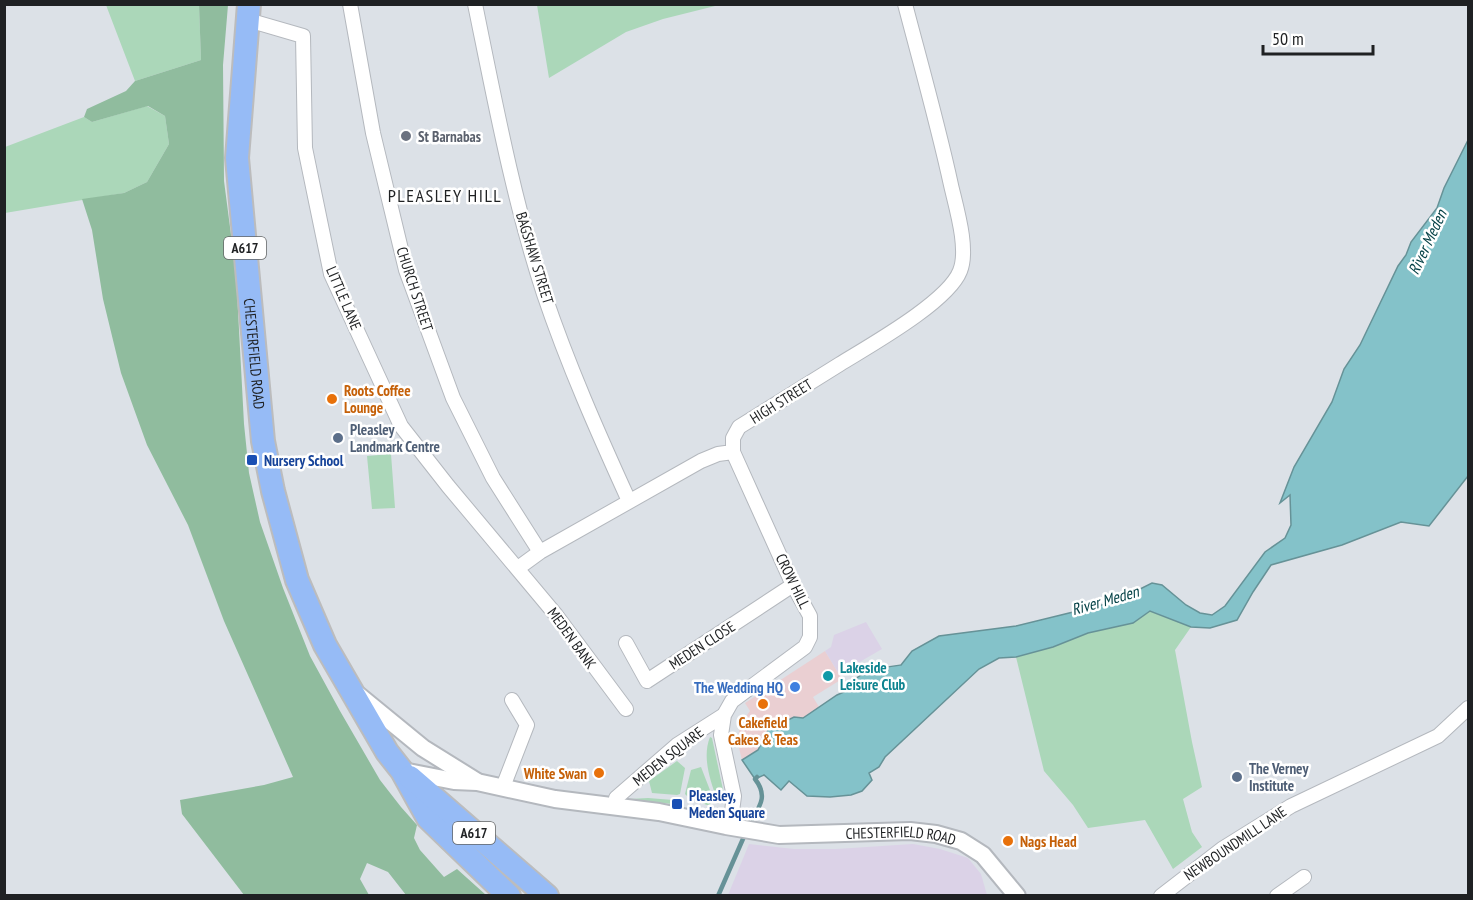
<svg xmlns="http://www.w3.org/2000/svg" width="1473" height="900" font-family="'PT Sans Narrow',sans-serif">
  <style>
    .commercial { fill: #eacfd2 }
    .industrial { fill: #dbd2e7 }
    .green { fill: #abd7b9 }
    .forest { fill: #90bc9e }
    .water { fill: #84c2c9; stroke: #669297; stroke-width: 1.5 }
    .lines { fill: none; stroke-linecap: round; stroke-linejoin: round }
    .stream { stroke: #669297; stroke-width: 4.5 }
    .minor-casing { stroke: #b4b8be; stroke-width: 16 }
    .tertiary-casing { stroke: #b4b8be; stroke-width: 20 }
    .trunk-casing { stroke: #bcbcbd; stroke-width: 26 }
    .minor { stroke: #fff; stroke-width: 14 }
    .tertiary { stroke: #fff; stroke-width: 16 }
    .trunk { stroke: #96bbf6; stroke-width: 22 }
    .worship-dot { fill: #6b7280; stroke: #fff; stroke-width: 2 }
    .food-dot { fill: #e8710a; stroke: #fff; stroke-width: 2 }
    .service-dot { fill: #5c6f8a; stroke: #fff; stroke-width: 2 }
    .transit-dot { fill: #1a4fb4; stroke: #fff; stroke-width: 2 }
    .culture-dot { fill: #0f9aa8; stroke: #fff; stroke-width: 2 }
    .shop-dot { fill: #3f7fe0; stroke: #fff; stroke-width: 2 }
    .labels { text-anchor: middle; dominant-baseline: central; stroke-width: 5; stroke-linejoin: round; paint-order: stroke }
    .shield { fill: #fff; stroke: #626465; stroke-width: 1.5 }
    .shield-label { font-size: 14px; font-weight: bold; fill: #1f2123 }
    .worship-label { font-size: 15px; font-weight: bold; fill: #5b616d; stroke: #fff; text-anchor: start }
    .street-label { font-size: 15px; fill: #1f2123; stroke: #fff }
    .food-label { font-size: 15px; font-weight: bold; fill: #c56008; stroke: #fff; text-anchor: start }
    .service-label { font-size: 15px; font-weight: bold; fill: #4e5e75; stroke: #fff; text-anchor: start }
    .transit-label { font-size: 15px; font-weight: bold; fill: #164399; stroke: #fff; text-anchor: start }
    .culture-label { font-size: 15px; font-weight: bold; fill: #0d838f; stroke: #fff; text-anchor: start }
    .shop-label { font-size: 15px; font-weight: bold; fill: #366cbe; stroke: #fff; text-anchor: end }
    .water-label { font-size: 16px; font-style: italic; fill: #064247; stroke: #fff }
    .quarter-label { font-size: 18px; letter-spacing: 1.5px; fill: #1f2123; stroke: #fff }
  </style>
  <rect width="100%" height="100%" fill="#dce1e7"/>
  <!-- commercial -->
  <path class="commercial" d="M825,651L842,679L813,697L819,707L803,718L768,730L758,750L742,760L737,740L741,723L750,711L745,703Z"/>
  <!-- industrial -->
  <path class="industrial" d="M866,622L882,649L839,674L825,651L831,647L834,635Z
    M749,844L794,849H836L913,844L940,849L968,858L981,874L987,895H728Z"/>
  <!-- green -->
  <path class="green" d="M106,5H199L201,60L135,81Z
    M537,5V4L719,5L663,19L626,32L549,78Z
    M147,106L165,116L169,144L147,182L124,193L5,213V147L84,117L92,122Z
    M391,454L395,508L372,509L367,456Z
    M1150,611L1191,627L1175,650L1192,742L1202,787L1183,799L1192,832L1202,847L1173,869L1145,820L1088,828L1073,805L1044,771L1016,657L1053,647L1088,633L1133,623Z
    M710,737L712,738L725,799H717C710,780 702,757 710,737Z
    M677,761L685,768L680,794L677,795L652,793L649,781Z
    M701,767L713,798L710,805H707L689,798L685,794L691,770Z
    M648,798L673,800L672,804L653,802L632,804L629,803V799Z"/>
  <!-- forest -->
  <path class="forest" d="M199,5H228L223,65L224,181L236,273L244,424L249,473L260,522L283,588L310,656L340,711L380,780L401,807L417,825L414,838L420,850L444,877L457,869L486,895H406L388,872L367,863L360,879L369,895H244L182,814L180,800L264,785L293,777L224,621L188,525L147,445L121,373L103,299L92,230L82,199L124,193L147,182L169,144L165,116L148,106L92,122L84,117L87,109L126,91L135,81L201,60Z"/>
  <!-- water -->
  <path class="water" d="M1468,140V476L1429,526L1401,522L1342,545L1271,565L1253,592L1237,620L1210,628L1191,627L1150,611L1133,623L1088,633L1053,647L1016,657L999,658L979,669L885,757L879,767L869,773L872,780L862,791L851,795L830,797L807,796L789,781L781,790L764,775L755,779L742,760L758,750L768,730L794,717L803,718L837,695L844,692C855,671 879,668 901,665L912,651L939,636L1016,626L1114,602L1152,583L1162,585L1186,605L1200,613L1212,615L1225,606L1265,552L1285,538L1291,525L1290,495L1280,503L1294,467L1332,402L1344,369L1360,345L1398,266L1406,255L1411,242L1437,208L1444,188Z"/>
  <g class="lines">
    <!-- stream -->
    <path class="stream" d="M749,825C759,807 769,797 755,779L757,777
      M718,896L746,832"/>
    <defs>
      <path id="minor" d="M350,4L373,133L406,270L453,398L493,478L540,552
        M475,4C495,102 513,199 544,294C568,365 598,433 629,501
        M248,20L303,36L305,148L331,274L401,426L448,486L556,615L626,709
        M518,568L540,552L701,461L718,454L733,452
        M626,643L647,681L793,585
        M503,787L527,725L512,700
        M615,806L616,798L677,745L724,715
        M730,827L734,796L721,735L724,715L732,701L805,647L810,637V616L793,585L733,452V438L739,427C773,406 806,385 840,364C869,346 948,302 960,271C969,249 956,207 951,185C938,125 921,65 905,4
        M1161,896L1222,849L1291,806L1438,736L1468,708
        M1277,896L1304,877"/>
      <g id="tertiary">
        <path d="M357,694L423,748L476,781"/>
        <path id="s1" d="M403,771L454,781L477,782L555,799L659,812L726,826L779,835L910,831L936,834L961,841L983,855L1017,896"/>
      </g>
      <g id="trunk">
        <path id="s2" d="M249,4L237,158L247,268L263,441L273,491L297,580L325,645L387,752L402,771L428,818L509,896"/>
        <path d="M410,777L547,896"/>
      </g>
    </defs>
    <!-- minor casing -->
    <use href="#minor" class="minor-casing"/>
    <!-- tertiary casing -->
    <use href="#tertiary" class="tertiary-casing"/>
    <!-- trunk casing -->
    <use href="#trunk" class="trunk-casing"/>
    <!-- minor -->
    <use href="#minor" class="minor"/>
    <!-- tertiary -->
    <use href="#tertiary" class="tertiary"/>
    <!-- trunk -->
    <use href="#trunk" class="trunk"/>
  </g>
  <!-- markers -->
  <circle class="worship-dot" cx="406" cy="136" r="6"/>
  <g class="food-dot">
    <circle cx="332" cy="399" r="6"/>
    <circle cx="763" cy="704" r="6"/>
    <circle cx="599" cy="773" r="6"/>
    <circle cx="1008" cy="841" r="6"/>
  </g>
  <g class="service-dot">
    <circle cx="338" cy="438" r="6"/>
    <circle cx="1237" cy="777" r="6"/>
  </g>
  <g class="transit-dot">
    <rect x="246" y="454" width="12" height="12" rx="3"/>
    <rect x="671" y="798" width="12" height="12" rx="3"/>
  </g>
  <circle class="culture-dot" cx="828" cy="676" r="6"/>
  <circle class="shop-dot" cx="795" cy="687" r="6"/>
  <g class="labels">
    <!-- shield labels -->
    <g class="shield">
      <rect x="224" y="237" width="42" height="22" rx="4.5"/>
      <rect x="453" y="822" width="42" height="22" rx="4.5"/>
    </g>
    <g class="shield-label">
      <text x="245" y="248">A617</text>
      <text x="474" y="833">A617</text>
    </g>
    <!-- worship labels -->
    <g class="worship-label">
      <text x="418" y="136">St Barnabas</text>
    </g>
    <!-- street labels -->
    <g class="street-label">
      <text transform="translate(535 258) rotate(73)">BAGSHAW STREET</text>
      <text transform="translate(415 289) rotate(72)">CHURCH STREET</text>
      <text transform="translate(344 298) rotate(67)">LITTLE LANE</text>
      <text stroke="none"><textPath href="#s2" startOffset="351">CHESTERFIELD ROAD</textPath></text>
      <text transform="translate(781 401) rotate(-32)">HIGH STREET</text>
      <text transform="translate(793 581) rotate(64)">CROW HILL</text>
      <text transform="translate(572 638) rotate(54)">MEDEN BANK</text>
      <text transform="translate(702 645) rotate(-33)">MEDEN CLOSE</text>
      <text transform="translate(668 756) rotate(-38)">MEDEN SQUARE</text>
      <text stroke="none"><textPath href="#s1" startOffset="504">CHESTERFIELD ROAD</textPath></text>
      <text transform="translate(1235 843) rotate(-34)">NEWBOUNDMILL LANE</text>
    </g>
    <!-- food labels -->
    <g class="food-label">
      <text x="344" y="390">Roots Coffee<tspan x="344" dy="17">Lounge</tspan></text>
      <text x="763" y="722" text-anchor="middle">Cakefield<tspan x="763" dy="17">Cakes &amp; Teas</tspan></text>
      <text x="587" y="773" text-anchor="end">White Swan</text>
      <text x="1020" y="841">Nags Head</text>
    </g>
    <!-- service labels -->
    <g class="service-label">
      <text x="350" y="429">Pleasley<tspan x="350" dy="17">Landmark Centre</tspan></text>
      <text x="1249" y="768">The Verney<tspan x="1249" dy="17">Institute</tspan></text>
    </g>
    <!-- transit labels -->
    <g class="transit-label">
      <text x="264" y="460">Nursery School</text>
      <text x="689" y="795">Pleasley,<tspan x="689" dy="17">Meden Square</tspan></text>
    </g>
    <!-- culture labels -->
    <g class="culture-label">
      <text x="840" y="667">Lakeside<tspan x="840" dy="17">Leisure Club</tspan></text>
    </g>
    <!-- shop labels -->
    <g class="shop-label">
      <text x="783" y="687">The Wedding HQ</text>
    </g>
    <!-- water labels -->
    <g class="water-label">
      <text transform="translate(1427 242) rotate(-65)">River Meden</text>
      <text transform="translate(1105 600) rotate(-16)">River Meden</text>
    </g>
    <!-- quarter labels -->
    <g class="quarter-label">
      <text x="445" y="195">PLEASLEY HILL</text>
    </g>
  </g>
  <!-- border -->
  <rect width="1473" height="900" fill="none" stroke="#1f2123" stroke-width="12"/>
  <!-- scale -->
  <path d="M1263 45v9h110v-9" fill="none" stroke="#1f2123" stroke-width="3"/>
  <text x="1272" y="45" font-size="18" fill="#1f2123" stroke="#ffffff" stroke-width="4.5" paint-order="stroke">50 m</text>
</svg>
